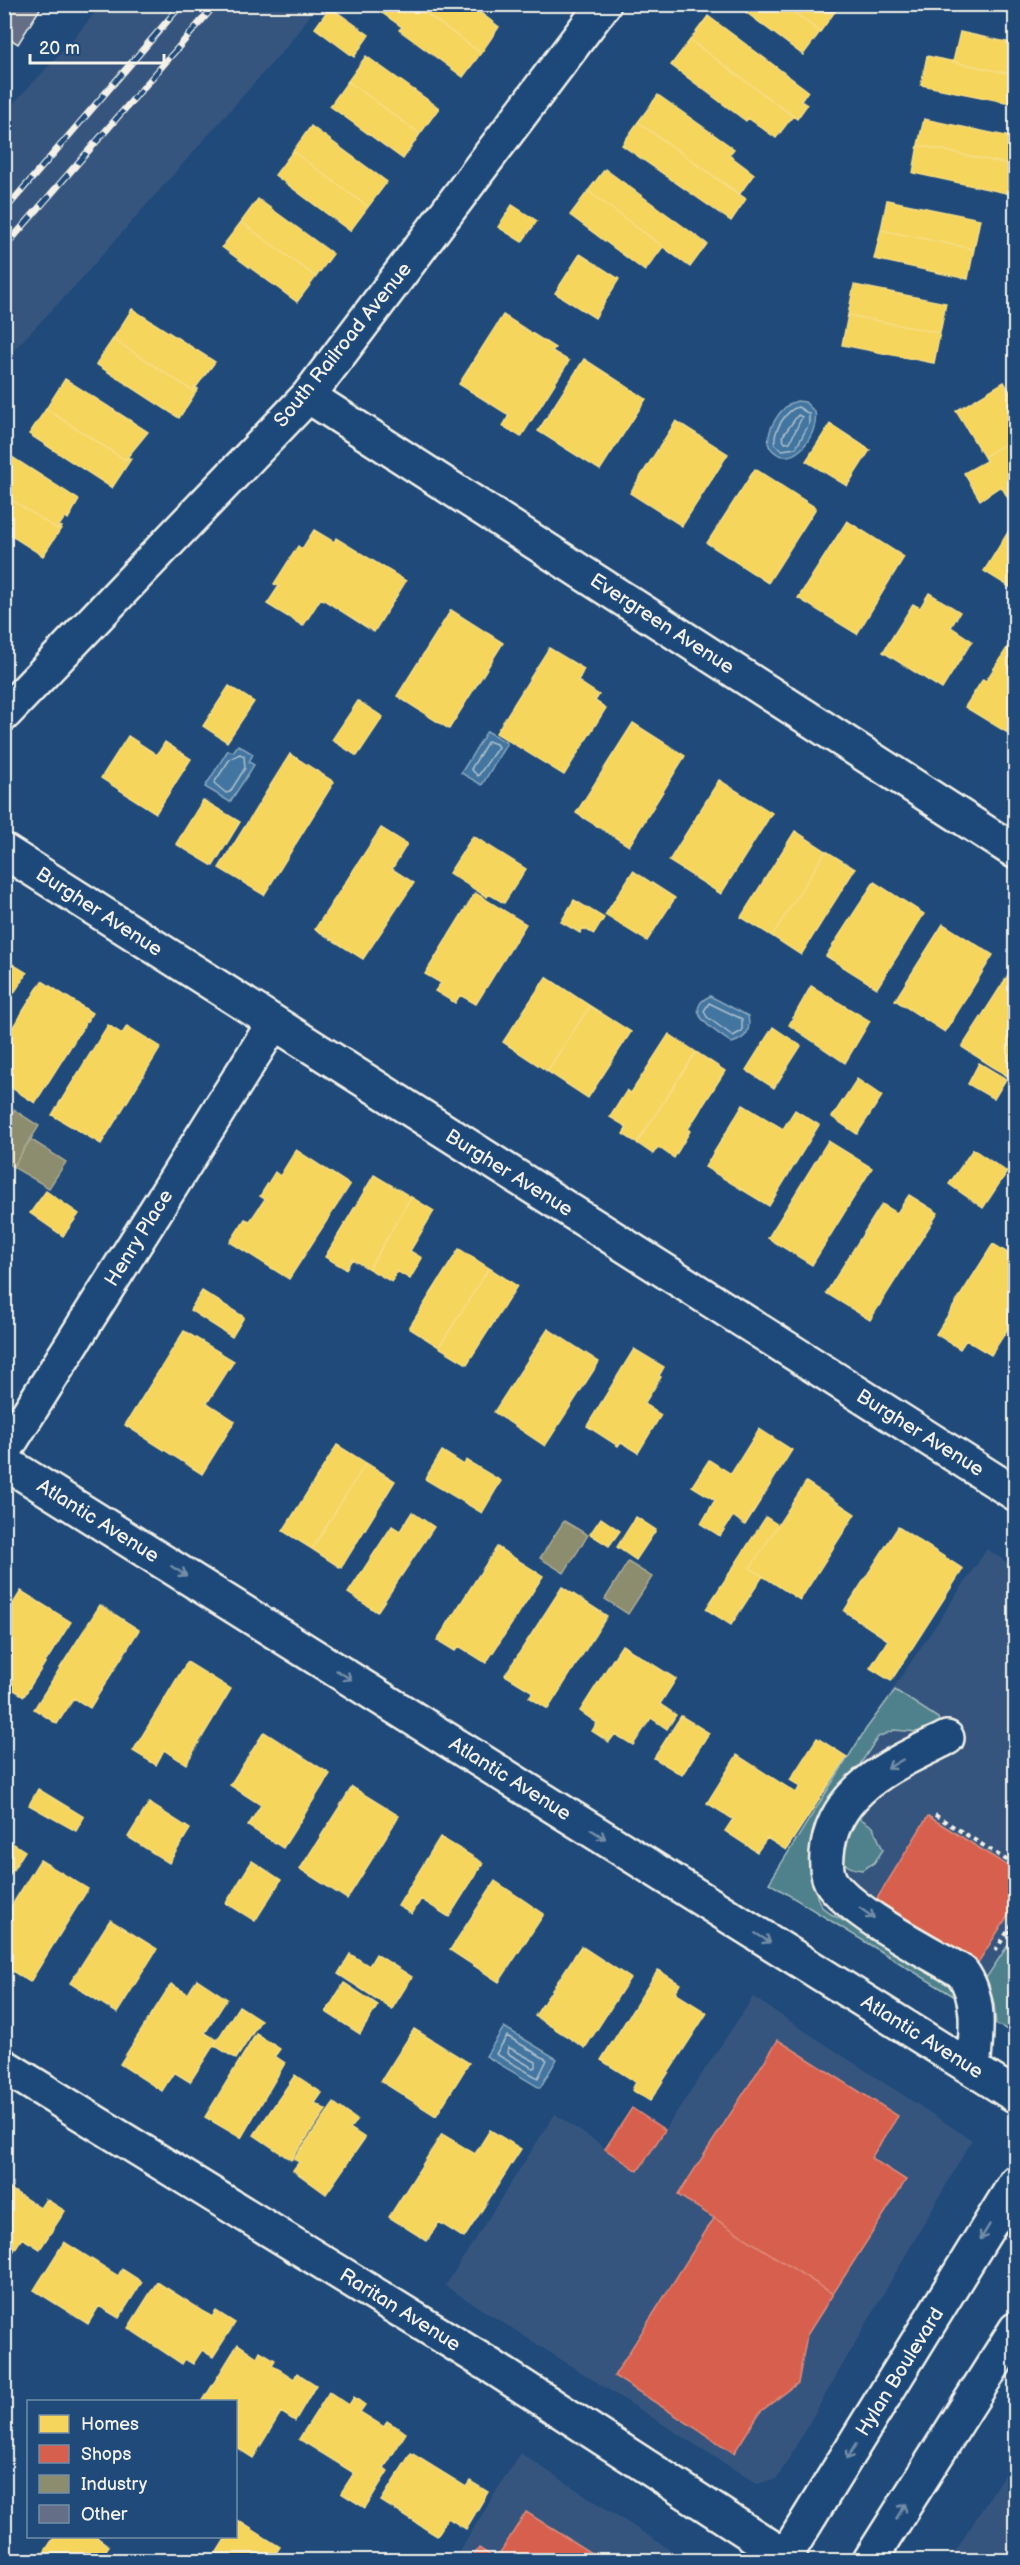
<svg xmlns="http://www.w3.org/2000/svg" width="1020" height="2565" font-family="'Balsamiq Sans',sans-serif">
  <style>
    .built { fill: #34557e }
    .green { fill: #50818c; stroke: #a2b9ba; stroke-width: 1.5 }
    .water { fill: #4375a0; stroke: #8aa7bd; stroke-width: 1.5 }
    .homes { fill: #f6d55c; stroke: #f5dd86; stroke-width: 1.5 }
    .shops { fill: #d6604d; stroke: #df8c7c; stroke-width: 1.5 }
    .industry { fill: #8c8c6e; stroke: #abaa93; stroke-width: 1.5 }
    .lines { fill: none; stroke-linecap: round; stroke-linejoin: round }
    .shore { stroke: #adbfcb; stroke-width: 1.5 }
    .building { fill: #656e87; stroke: #f4f1e8; stroke-width: 1.5 }
    .minor-casing { stroke: #f4f1e8; stroke-width: 38 }
    .major-casing { stroke: #f4f1e8; stroke-width: 38 }
    .path { stroke: #f4f1e8; stroke-width: 4; stroke-dasharray: 4.5 4.5; stroke-linecap: butt }
    .minor { stroke: #1f4a7a; stroke-width: 33 }
    .major { stroke: #1f4a7a; stroke-width: 33 }
    .rail-casing { stroke: #f4f1e8; stroke-width: 7 }
    .rail { stroke: #1f4a7a; stroke-width: 4.5; stroke-dasharray: 14; stroke-linecap: butt }
    .oneway { stroke: #748da6 }
    .labels { text-anchor: middle; dominant-baseline: central; stroke-width: 6; stroke-linejoin: round; paint-order: stroke }
    .street-label { font-size: 20px; fill: #f4f1e8; stroke: #1f4a7a }
  </style>
  <rect width="100%" height="100%" fill="#1f4a7a"/>
  <filter id="ink" filterUnits="userSpaceOnUse"><feTurbulence type="fractalNoise" baseFrequency=".0167" numOctaves="2"/><feDisplacementMap in="SourceGraphic" scale="12" xChannelSelector="R" yChannelSelector="G"/><feConvolveMatrix kernelMatrix="1 2 1 2 8 2 1 2 1" color-interpolation-filters="sRGB"/></filter>
  <g filter="url(#ink)">
    <!-- built -->
    <path class="built" d="M101,5H318L288,45L74,287L5,359V112L67,47Z
      M987,1549L1015,1568V2034L769,1883L866,1729Z
      M753,1997L972,2140L777,2479L757,2484L445,2286L555,2114L638,2170Z
      M520,2453L686,2560H454Z
      M1015,2457V2560H950Z"/>
    <!-- green -->
    <path class="green" d="M895,1690L938,1718L941,1726L929,1733L894,1730L878,1737L837,1799L814,1870L817,1897L822,1907L831,1914L954,1980L960,2000L769,1883L866,1729Z
      M858,1817L873,1827L883,1850L874,1863L862,1870C826,1867 847,1834 858,1817Z
      M1012,1939L1016,1941L1015,2034L996,2024L994,2003L986,1978Z"/>
    <!-- water -->
    <path class="water" d="M797,401L805,402L815,412C820,435 790,475 769,446C766,429 781,405 797,401Z
      M487,731L507,743L482,785L461,773Z
      M238,745L253,754L249,762L254,765L230,802L205,787L228,750L233,752Z
      M710,996L748,1016C751,1031 747,1038 732,1043C718,1033 679,1011 710,996Z
      M504,2027L557,2059L540,2088L486,2056Z"/>
    <!-- homes -->
    <path class="homes" d="M382,4H413L481,53L463,77L399,30L402,27L378,10Z
      M418,4H469L499,27L481,53L417,7Z
      M735,4H783L820,32L803,55Z
      M783,4H837L839,6L820,32Z
      M970,4H1016V14Z
      M330,7L369,35L354,57L315,28Z
      M708,16L808,91L801,101L807,105L797,119L690,40Z
      M960,32L1016,44V75L953,62Z
      M690,40L793,116L776,138L748,118L746,121L671,65Z
      M366,56L439,108L420,134L348,81Z
      M927,56L1016,75V104L921,85Z
      M348,81L420,134L403,159L330,106Z
      M658,95L734,149L729,155L754,174L739,195L638,122Z
      M924,119L1016,138V166L918,145Z
      M638,122L746,199L731,221L622,145Z
      M311,126L387,182L368,207L293,151Z
      M918,145L1016,166V195L913,173Z
      M293,151L368,207L350,231L275,175Z
      M605,169L707,244L690,267L588,191Z
      M588,191L663,247L645,271L570,215Z
      M258,199L333,254L316,277L241,222Z
      M887,200L980,219L974,249L881,230Z
      M512,205L537,221L522,242L498,227Z
      M241,222L316,277L297,302L222,247Z
      M881,230L974,249L968,279L874,259Z
      M580,254L619,279L595,318L555,293Z
      M854,285L946,303L940,333L848,315Z
      M132,309L215,362L193,391L113,339Z
      M503,315L555,348L552,351L569,361L521,437L503,426L509,415L459,384Z
      M848,315L940,333L934,363L842,345Z
      M113,339L193,391L195,387L198,389L179,418L96,364Z
      M584,359L646,399L600,470L538,431Z
      M65,379L148,432L125,460L46,409Z
      M1004,382L1016,402V437L984,457L956,411Z
      M46,409L125,460L128,457L131,459L112,488L29,434Z
      M676,421L728,454L682,526L630,493Z
      M830,424L870,450L847,486L806,461Z
      M1016,437V500L1011,503L1001,486L980,500L964,473L986,461L984,457Z
      M4,452L79,500L68,519L65,517L57,529L4,495Z
      M755,469L816,508L768,583L707,543Z
      M4,495L57,529L59,526L62,527L43,556L4,531Z
      M847,521L904,557L857,634L798,598Z
      M1010,529L1016,532V591L984,571Z
      M314,530L334,542L336,538L406,581L374,632L321,598L303,626L267,604L279,586L274,584L298,546L302,549Z
      M929,593L960,612L951,627L972,641L942,689L883,652L913,604L920,608Z
      M451,610L503,643L449,729L397,696Z
      M1016,634V738L965,707L983,679L986,681Z
      M549,648L584,669L578,681L599,695L595,701L606,708L564,775L496,733Z
      M229,686L254,702L227,742L203,726Z
      M358,701L383,717L357,756L332,740Z
      M633,723L685,756L629,846L576,813Z
      M128,736L157,755L165,742L191,759L156,813L101,778Z
      M290,754L334,782L264,895L219,868Z
      M719,780L772,813L721,894L669,861Z
      M203,800L240,822L213,866L176,844Z
      M381,828L407,844L392,869L414,883L363,959L315,929Z
      M795,831L826,851L772,936L741,917Z
      M473,836L526,869L504,903L489,894L487,897L449,873Z
      M826,851L855,869L801,955L772,936Z
      M633,871L675,898L647,941L605,915Z
      M874,882L924,914L877,988L826,956Z
      M475,893L526,924L476,1004L460,995L455,1003L435,991L441,983L425,974Z
      M574,900L604,918L594,934L583,928L580,933L561,922Z
      M943,924L993,955L945,1032L895,1000Z
      M4,959L27,973L4,1008Z
      M1012,969L1016,971V1074L1012,1079L962,1047Z
      M546,977L590,1006L547,1071L503,1042Z
      M42,981L92,1013L35,1103L4,1083V1041Z
      M811,986L870,1021L845,1063L789,1025Z
      M590,1006L631,1032L588,1098L547,1071Z
      M108,1025L122,1034L127,1026L161,1047L101,1144L52,1115Z
      M773,1027L801,1046L774,1088L746,1070Z
      M669,1034L696,1052L637,1143L623,1134L627,1127L610,1117L627,1090L631,1093Z
      M696,1052L725,1071L688,1129L690,1131L674,1158L658,1147L653,1154L637,1143Z
      M979,1063L1006,1079L994,1099L968,1084Z
      M857,1079L882,1096L857,1134L832,1117Z
      M743,1105L783,1129L795,1110L819,1125L769,1206L705,1167Z
      M828,1141L872,1168L812,1265L768,1238Z
      M973,1149L1007,1172L983,1208L949,1184Z
      M296,1150L350,1185L289,1279L230,1242L245,1219L250,1221L265,1199L260,1196L275,1172L280,1176Z
      M374,1175L411,1197L369,1269L352,1259L346,1269L325,1257Z
      M46,1191L79,1214L63,1236L30,1213Z
      M909,1195L938,1213L870,1320L826,1293L882,1204L897,1213Z
      M411,1197L434,1211L410,1251L422,1258L410,1279L397,1271L392,1282L369,1269Z
      M993,1244L1016,1258V1316L991,1355L966,1340L960,1349L936,1334Z
      M459,1249L489,1268L439,1347L409,1328Z
      M489,1268L517,1286L467,1364L439,1347Z
      M202,1291L244,1317L232,1337L190,1310Z
      M548,1329L599,1362L545,1446L494,1412Z
      M184,1331L234,1361L207,1403L235,1421L202,1474L125,1425Z
      M634,1349L664,1367L659,1376L661,1377L644,1404L661,1415L638,1453L621,1442L618,1446L587,1426Z
      M759,1429L792,1450L745,1525L733,1516L720,1536L701,1524L715,1500L692,1486L709,1460L731,1474Z
      M337,1445L366,1463L312,1549L283,1531Z
      M442,1451L464,1465L466,1460L501,1481L482,1513L425,1479Z
      M366,1463L395,1481L341,1568L312,1549Z
      M806,1482L855,1514L800,1600L750,1568Z
      M412,1512L434,1527L377,1612L348,1593L392,1526L400,1531Z
      M636,1517L656,1530L636,1560L617,1547Z
      M766,1517L778,1525L750,1568L763,1576L731,1625L706,1609Z
      M601,1518L620,1531L609,1546L590,1534Z
      M898,1527L963,1569L891,1681L870,1668L888,1640L844,1611Z
      M497,1547L543,1576L486,1663L459,1646L455,1651L437,1640Z
      M562,1587L607,1616L548,1709L529,1697L533,1692L505,1675Z
      M21,1591L71,1622L24,1696L4,1684V1618Z
      M100,1605L139,1630L90,1708L74,1698L57,1724L34,1709Z
      M622,1645L676,1679L660,1704L676,1715L667,1729L651,1718L633,1745L615,1734L609,1742L592,1731L597,1723L580,1711Z
      M187,1662L231,1689L186,1764L164,1750L156,1765L133,1751Z
      M681,1716L709,1733L682,1775L654,1758Z
      M264,1732L330,1774L283,1848L248,1826L261,1805L230,1785Z
      M817,1738L847,1757L786,1850L767,1838L757,1852L725,1831L733,1819L707,1803L737,1755L796,1793L800,1786L790,1780Z
      M352,1787L399,1816L347,1899L300,1869Z
      M38,1789L84,1817L76,1831L29,1805Z
      M149,1803L190,1829L169,1863L128,1837Z
      M440,1837L483,1863L449,1917L421,1899L412,1914L398,1906Z
      M4,1838L25,1851L4,1884Z
      M40,1860L88,1889L30,1982L4,1966V1918Z
      M252,1861L281,1880L255,1921L226,1903Z
      M495,1881L544,1914L499,1982L450,1950Z
      M110,1920L157,1949L117,2013L70,1983Z
      M581,1946L630,1978L585,2048L535,2016Z
      M350,1954L369,1966L376,1954L412,1977L392,2009L338,1974Z
      M658,1970L680,1984L675,1993L707,2013L650,2101L632,2090L636,2082L601,2060Z
      M197,1979L227,1999L205,2033L217,2040L190,2082L174,2072L162,2091L120,2064L171,1984L188,1994Z
      M344,1983L378,2005L360,2034L326,2012Z
      M239,2006L261,2020L236,2059L214,2045Z
      M414,2029L469,2063L436,2116L381,2081Z
      M256,2034L280,2049L275,2056L285,2063L241,2138L205,2117Z
      M295,2075L322,2093L315,2103L326,2110L291,2160L254,2135Z
      M334,2103L357,2120L350,2128L365,2138L326,2194L293,2170L299,2162L294,2159Z
      M490,2130L521,2149L464,2238L439,2222L427,2241L389,2217L442,2134L475,2154Z
      M4,2185L40,2208L46,2199L65,2211L40,2249L22,2238L11,2255L4,2251Z
      M64,2242L118,2276L122,2269L142,2282L119,2318L99,2306L88,2324L34,2290Z
      M157,2282L212,2317L216,2311L235,2323L213,2357L202,2350L193,2364L185,2359L182,2364L128,2328Z
      M238,2344L257,2357L260,2351L275,2360L272,2365L294,2379L297,2373L316,2385L295,2421L281,2412L253,2458L236,2447V2402H202Z
      M329,2392L349,2405L354,2397L365,2405L360,2412L384,2427L387,2421L406,2433L384,2468L388,2471L365,2508L341,2493L354,2473L299,2439Z
      M411,2453L466,2487L470,2481L488,2492L466,2529L448,2518L437,2536L381,2501Z
      M237,2520L280,2547L271,2560H212L227,2536H236Z
      M55,2536H95L109,2546L99,2560H39Z"/>
    <!-- shops -->
    <path class="shops" d="M928,1816L1016,1871V1903L974,1969L873,1905Z
      M778,2040L898,2116L871,2158L906,2180L833,2294L678,2195Z
      M632,2108L665,2130L638,2171L605,2149Z
      M714,2218L833,2294L807,2335L798,2383L760,2412L734,2453L614,2376Z
      M526,2512L602,2560H471L479,2548L496,2559Z"/>
    <!-- industry -->
    <path class="industry" d="M14,1110L39,1126L13,1167L4,1161V1126Z
      M30,1139L66,1162L49,1188L13,1167Z
      M564,1521L588,1535L564,1573L540,1558Z
      M628,1562L652,1577L628,1614L605,1599Z"/>
    <g class="lines">
      <!-- shore -->
      <path class="shore" d="M798,407L809,414V424L796,448L782,450L775,444C773,431 786,410 798,407Z
        M798,415L802,417L790,442L785,443L782,437Z
        M488,741L496,744L498,747L478,776L471,769Z
        M240,754L244,756L245,768L230,792L226,793L214,783L230,759Z
        M709,1003L742,1019V1031L733,1036L707,1017L704,1011Z
        M507,2036L547,2060L538,2078L496,2054Z
        M508,2047L536,2062V2067L533,2068L507,2053Z"/>
    </g>
    <!-- building -->
    <path class="building" d="M4,4H43L18,44L4,35Z"/>
    <g class="lines">
      <defs>
        <path id="minor" d="M308,396L1016,852
          M4,714L308,396L604,4
          M4,851L1016,1494
          M4,1452L273,1024
          M4,1462L1016,2096
          M947,1738C898,1762 838,1786 828,1846C826,1859 825,1875 833,1885C860,1918 925,1949 962,1972C982,1999 976,2037 973,2069
          M4,2066L491,2366L791,2560"/>
        <path id="major" d="M783,2560L1016,2182
          M870,2560L1016,2329"/>
      </defs>
      <!-- minor casing -->
      <use href="#minor" class="minor-casing"/>
      <!-- major casing -->
      <use href="#major" class="major-casing"/>
      <!-- path -->
      <path class="path" d="M935,1815L1016,1866
        M1008,1931L1016,1935
        M995,1951L1016,1919"/>
      <!-- minor -->
      <use href="#minor" class="minor"/>
      <!-- major -->
      <use href="#major" class="major"/>
      <defs>
        <path id="rail" d="M4,211L182,4
          M4,248L216,4"/>
      </defs>
      <!-- rail casing -->
      <use href="#rail" class="rail-casing"/>
      <!-- rail -->
      <use href="#rail" class="rail"/>
    </g>
    <!-- one-way arrows -->
    <defs><path id="oneway-shaft" d="M-6 0H5M1.5-3L5.5 0L1.5 3" fill="none" stroke-width="1.6" stroke-linecap="round" stroke-linejoin="round" transform="scale(1.5)"/></defs>
    <g class="oneway">
      <use href="#oneway-shaft" transform="translate(179 1571) rotate(32)"/>
      <use href="#oneway-shaft" transform="translate(344 1675) rotate(32)"/>
      <use href="#oneway-shaft" transform="translate(895 1764) rotate(150)"/>
      <use href="#oneway-shaft" transform="translate(598 1834) rotate(32)"/>
      <use href="#oneway-shaft" transform="translate(867 1913) rotate(36)"/>
      <use href="#oneway-shaft" transform="translate(763 1938) rotate(32)"/>
      <use href="#oneway-shaft" transform="translate(985 2232) rotate(121)"/>
      <use href="#oneway-shaft" transform="translate(851 2452) rotate(122)"/>
      <use href="#oneway-shaft" transform="translate(901 2511) rotate(-58)"/>
    </g>
  </g>
  <g class="labels">
    <!-- street labels -->
    <g class="street-label">
      <text transform="translate(343 345) rotate(-51)">South Railroad Avenue</text>
      <text transform="translate(662 624) rotate(33)">Evergreen Avenue</text>
      <text transform="translate(99 912) rotate(33)">Burgher Avenue</text>
      <text transform="translate(509 1173) rotate(32)">Burgher Avenue</text>
      <text transform="translate(139 1238) rotate(-58)">Henry Place</text>
      <text transform="translate(920 1433) rotate(32)">Burgher Avenue</text>
      <text transform="translate(98 1521) rotate(32)">Atlantic Avenue</text>
      <text transform="translate(510 1779) rotate(32)">Atlantic Avenue</text>
      <text transform="translate(922 2037) rotate(32)">Atlantic Avenue</text>
      <text transform="translate(400 2310) rotate(32)">Raritan Avenue</text>
      <text transform="translate(900 2372) rotate(-58)">Hylan Boulevard</text>
    </g>
  </g>
  <!-- margin -->
  <rect width="1020" height="2565" fill="none" stroke="#1f4a7a" stroke-width="24"/>
  <rect x="12" y="12" width="996" height="2541" fill="none" stroke="#f4f1e8" stroke-width="2" filter="url(#ink)"/>
  <!-- legend -->
  <rect x="27" y="2400" width="210" height="138" fill="#1f4a7a" stroke="#748da6" stroke-width="1.5"/>
  <rect x="39" y="2415" width="30" height="18" fill="#f6d55c" stroke="#748da6" stroke-width="1.5"/>
  <text x="81" y="2430" font-size="18" fill="#f4f1e8">Homes</text>
  <rect x="39" y="2445" width="30" height="18" fill="#d6604d" stroke="#748da6" stroke-width="1.5"/>
  <text x="81" y="2460" font-size="18" fill="#f4f1e8">Shops</text>
  <rect x="39" y="2475" width="30" height="18" fill="#8c8c6e" stroke="#748da6" stroke-width="1.5"/>
  <text x="81" y="2490" font-size="18" fill="#f4f1e8">Industry</text>
  <rect x="39" y="2505" width="30" height="18" fill="#656e87" stroke="#748da6" stroke-width="1.5"/>
  <text x="81" y="2520" font-size="18" fill="#f4f1e8">Other</text>
  <!-- scale -->
  <path d="M30 54v9h134v-9" fill="none" stroke="#f4f1e8" stroke-width="3"/>
  <text x="39" y="54" font-size="18" fill="#f4f1e8" stroke="#1f4a7a" stroke-width="4.5" paint-order="stroke">20 m</text>
</svg>
